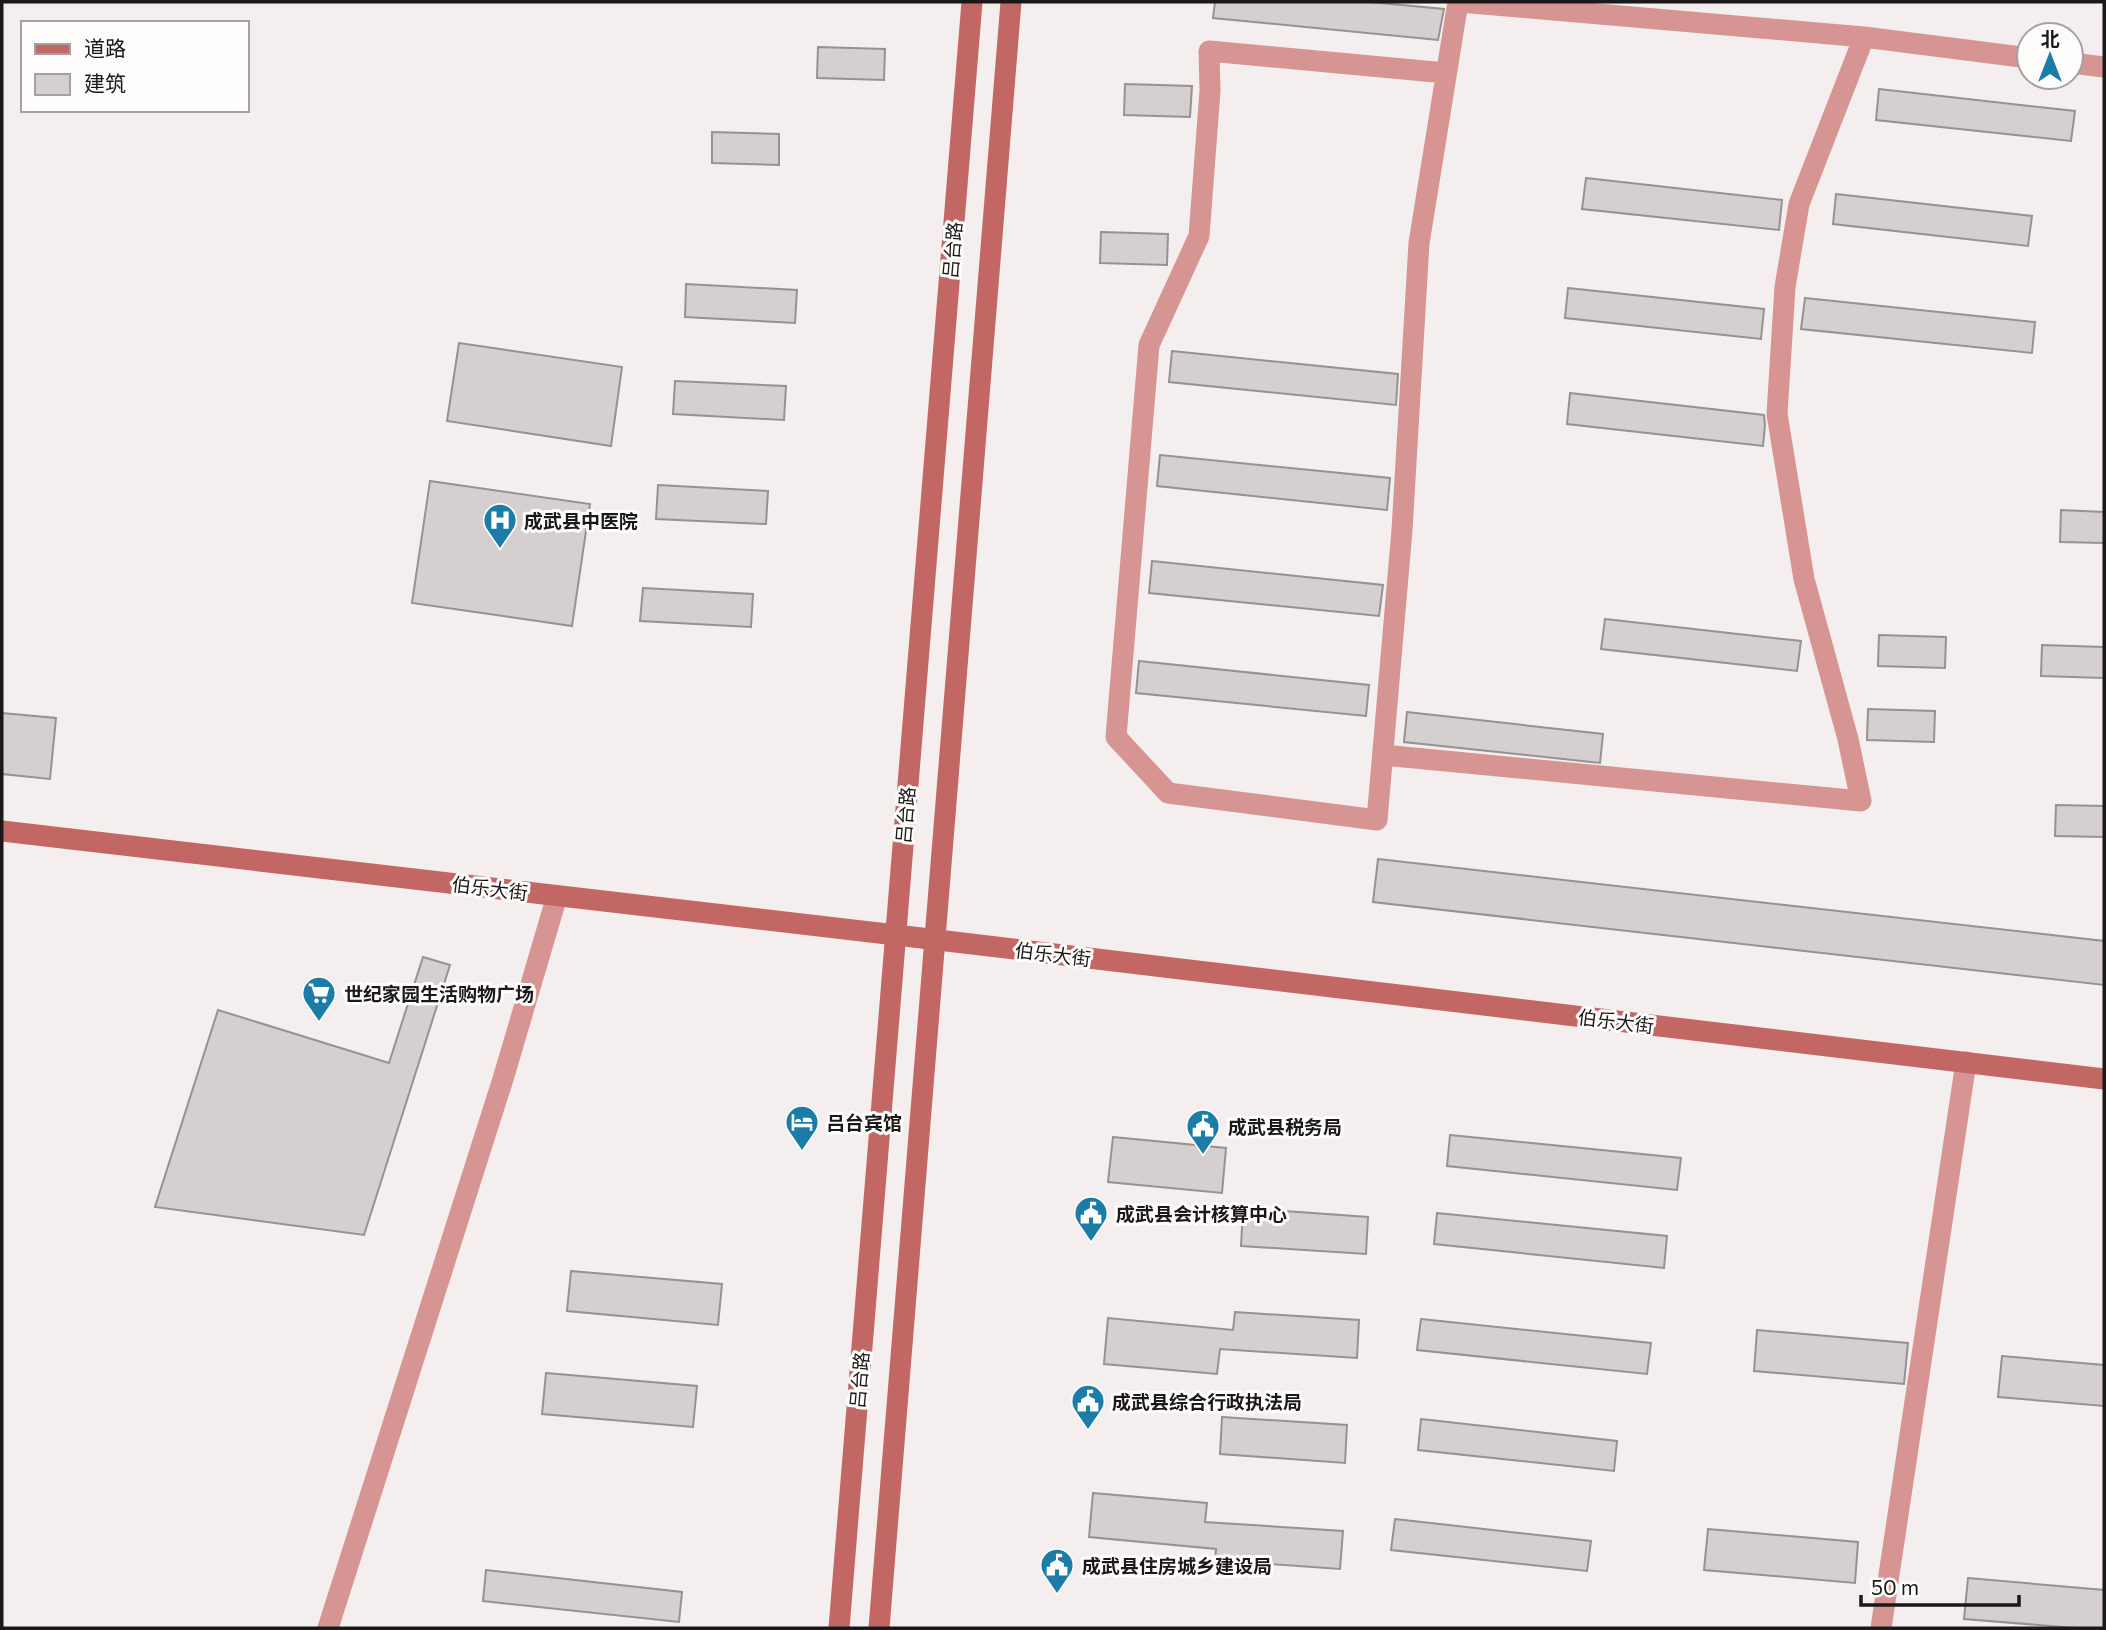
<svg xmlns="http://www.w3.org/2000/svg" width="2106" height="1630" font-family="Commissioner,'Noto Sans SC',sans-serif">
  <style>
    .building { fill: #d5cfcf; stroke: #979191; stroke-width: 2 }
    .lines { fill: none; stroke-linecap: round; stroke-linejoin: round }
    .minor { stroke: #d69592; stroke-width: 21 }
    .secondary { stroke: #c36765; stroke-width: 21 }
    .labels { text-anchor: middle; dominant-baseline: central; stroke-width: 6; stroke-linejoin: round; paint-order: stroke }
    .street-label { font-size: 19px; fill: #1a1818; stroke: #fffcfc }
    .poi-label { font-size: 19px; font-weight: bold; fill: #1a1818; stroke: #fffcfc; text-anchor: start }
  </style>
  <rect width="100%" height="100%" fill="#f4eeee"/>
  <!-- building -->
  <path class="building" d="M1215,2H1370L1444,9L1438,40L1213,18Z
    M818,47L885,49L884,80L817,78Z
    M1125,84L1192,86L1190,117L1124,115Z
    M1879,89L2075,111L2071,141L1876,120Z
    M712,132L779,134V165L712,163Z
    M1586,178L1782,200L1779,230L1582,209Z
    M1836,194L2032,216L2028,246L1833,224Z
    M1101,232L1168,234L1167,265L1100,263Z
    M686,284L797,290L795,323L685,317Z
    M1568,288L1764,309L1761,339L1565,318Z
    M1805,298L2035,322L2032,353L1801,329Z
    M459,343L622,367L611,446L447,421Z
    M1172,351L1398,374L1396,405L1169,382Z
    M675,381L786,386L784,420L673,414Z
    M1570,393L1764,415L1765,425L1763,446L1567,424Z
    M1160,455L1390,478L1387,510L1157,486Z
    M430,481L590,504L572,626L412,603Z
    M658,485L768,491L766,524L656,519Z
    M2061,510L2104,512V543L2060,542Z
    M1152,561L1383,585L1379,616L1149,593Z
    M643,588L753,594L751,627L640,621Z
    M1605,619L1801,641L1797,671L1601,649Z
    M1879,635L1946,637L1945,668L1878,666Z
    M2042,645L2104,647V678L2041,676Z
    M1139,661L1369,685L1366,716L1136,693Z
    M1868,709L1935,711L1934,742L1867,740Z
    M1407,712L1603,734L1600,763L1404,742Z
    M2,713L56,718L50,779L2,774Z
    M2056,805L2104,806V837L2055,836Z
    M1378,859L2104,941V985L1373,902Z
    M423,957L450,965L364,1235L155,1207L218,1010L389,1063Z
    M1450,1135L1681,1158L1677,1190L1447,1166Z
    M1113,1137L1226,1148L1222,1193L1108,1182Z
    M1243,1208L1368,1217L1366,1254L1241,1246Z
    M1437,1213L1667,1236L1664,1268L1434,1244Z
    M571,1271L722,1284L718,1325L567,1311Z
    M1235,1312L1359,1320L1357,1358L1220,1349L1217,1374L1104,1364L1108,1318L1233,1330Z
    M1421,1319L1651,1343L1647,1374L1417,1350Z
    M1757,1330L1908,1343L1904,1384L1754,1371Z
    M2002,1356L2104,1365V1406L1998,1397Z
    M546,1373L697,1386L693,1427L542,1414Z
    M1222,1417L1347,1425L1345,1463L1220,1454Z
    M1421,1419L1617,1441L1614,1471L1418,1450Z
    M1093,1493L1207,1503L1205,1522L1343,1531L1340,1569L1215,1560L1216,1549L1089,1537Z
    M1395,1519L1591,1541L1587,1571L1391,1550Z
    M1708,1529L1858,1542L1855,1583L1704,1570Z
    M486,1570L682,1592L679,1622L483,1601Z
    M1968,1578L2104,1590V1628H2076L1964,1619Z"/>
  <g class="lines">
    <!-- minor -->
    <path class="minor" d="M1460,2L1864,37
      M2071,63L2104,67
      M1446,73L1209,51L1210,91L1199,236L1149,345L1116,737L1168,793L1377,820L1402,530L1419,243L1458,2
      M1383,755L1861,801L1848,739L1804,579L1777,414L1785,287L1799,204L1864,37L2029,58
      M328,1628L503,1079L557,896
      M1881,1628L1966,1062"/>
    <!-- secondary -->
    <path class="secondary" d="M2,831L896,935L2104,1079
      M839,1628L972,2
      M879,1628L1011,2"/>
  </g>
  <!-- icons -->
  <defs>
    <symbol id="hospital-pin" viewBox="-11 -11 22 30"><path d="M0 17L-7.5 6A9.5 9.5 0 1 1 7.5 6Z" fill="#1b7ca8" stroke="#fffcfc"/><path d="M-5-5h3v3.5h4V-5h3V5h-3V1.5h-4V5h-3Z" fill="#fff"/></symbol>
    <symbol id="supermarket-pin" viewBox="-11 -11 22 30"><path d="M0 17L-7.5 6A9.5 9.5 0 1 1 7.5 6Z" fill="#1b7ca8" stroke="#fffcfc"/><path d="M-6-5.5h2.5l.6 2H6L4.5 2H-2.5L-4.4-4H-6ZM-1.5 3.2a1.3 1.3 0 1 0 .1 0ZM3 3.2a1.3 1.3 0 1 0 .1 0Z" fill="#fff"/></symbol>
    <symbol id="hotel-pin" viewBox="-11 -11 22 30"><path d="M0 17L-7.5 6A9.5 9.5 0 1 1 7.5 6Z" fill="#1b7ca8" stroke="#fffcfc"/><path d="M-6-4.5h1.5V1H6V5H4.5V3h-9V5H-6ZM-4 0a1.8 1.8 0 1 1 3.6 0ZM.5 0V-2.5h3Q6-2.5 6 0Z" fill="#fff"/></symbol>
    <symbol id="civic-pin" viewBox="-11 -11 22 30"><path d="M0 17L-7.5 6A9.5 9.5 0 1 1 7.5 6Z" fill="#1b7ca8" stroke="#fffcfc"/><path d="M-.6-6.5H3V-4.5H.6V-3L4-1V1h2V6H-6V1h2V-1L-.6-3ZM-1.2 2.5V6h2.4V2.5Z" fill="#fff"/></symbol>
  </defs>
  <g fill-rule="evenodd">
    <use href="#hospital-pin" x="481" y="501" width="38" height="52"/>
    <use href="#supermarket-pin" x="300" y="974" width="38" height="52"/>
    <use href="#hotel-pin" x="783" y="1103" width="38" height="52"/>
    <use href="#civic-pin" x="1184" y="1107" width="38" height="52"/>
    <use href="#civic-pin" x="1072" y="1194" width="38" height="52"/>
    <use href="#civic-pin" x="1069" y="1382" width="38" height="52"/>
    <use href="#civic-pin" x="1038" y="1546" width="38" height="52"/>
  </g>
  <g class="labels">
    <!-- street labels -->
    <g class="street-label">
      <text transform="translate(952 250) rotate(-85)">吕台路</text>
      <text transform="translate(905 815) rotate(-85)">吕台路</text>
      <text transform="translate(490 888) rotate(7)">伯乐大街</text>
      <text transform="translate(1053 954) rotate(7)">伯乐大街</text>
      <text transform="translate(1616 1021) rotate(7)">伯乐大街</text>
      <text transform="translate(859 1380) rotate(-85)">吕台路</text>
    </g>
    <!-- poi labels -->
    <g class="poi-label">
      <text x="524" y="520">成武县中医院</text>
      <text x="344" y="993">世纪家园生活购物广场</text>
      <text x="826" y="1122">吕台宾馆</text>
      <text x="1228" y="1126">成武县税务局</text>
      <text x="1116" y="1213">成武县会计核算中心</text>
      <text x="1112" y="1401">成武县综合行政执法局</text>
      <text x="1082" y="1565">成武县住房城乡建设局</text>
    </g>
  </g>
  <!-- border -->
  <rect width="2106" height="1630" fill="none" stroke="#1a1818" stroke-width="7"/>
  <!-- legend -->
  <rect x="21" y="21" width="228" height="91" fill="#fffcfc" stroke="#a3a1a1" stroke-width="2"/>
  <rect x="35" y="44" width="35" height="10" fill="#c36765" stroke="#a3a1a1" stroke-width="2"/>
  <text x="84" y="56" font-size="21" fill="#1a1818">道路</text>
  <rect x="35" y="74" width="35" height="21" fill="#d5cfcf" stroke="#a3a1a1" stroke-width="2"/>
  <text x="84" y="91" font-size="21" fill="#1a1818">建筑</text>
  <!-- north arrow -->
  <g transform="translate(2050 56)"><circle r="33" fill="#fffcfc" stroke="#a3a1a1" stroke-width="2"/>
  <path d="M0-5L12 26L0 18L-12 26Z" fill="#1b7ca8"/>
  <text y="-10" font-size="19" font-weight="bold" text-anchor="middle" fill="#1a1818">北</text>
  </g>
  <!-- scale -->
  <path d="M1861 1595v10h158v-10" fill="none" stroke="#1a1818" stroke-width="3.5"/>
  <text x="1871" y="1595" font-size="21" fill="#1a1818" stroke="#fffcfc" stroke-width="5" paint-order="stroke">50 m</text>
</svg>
